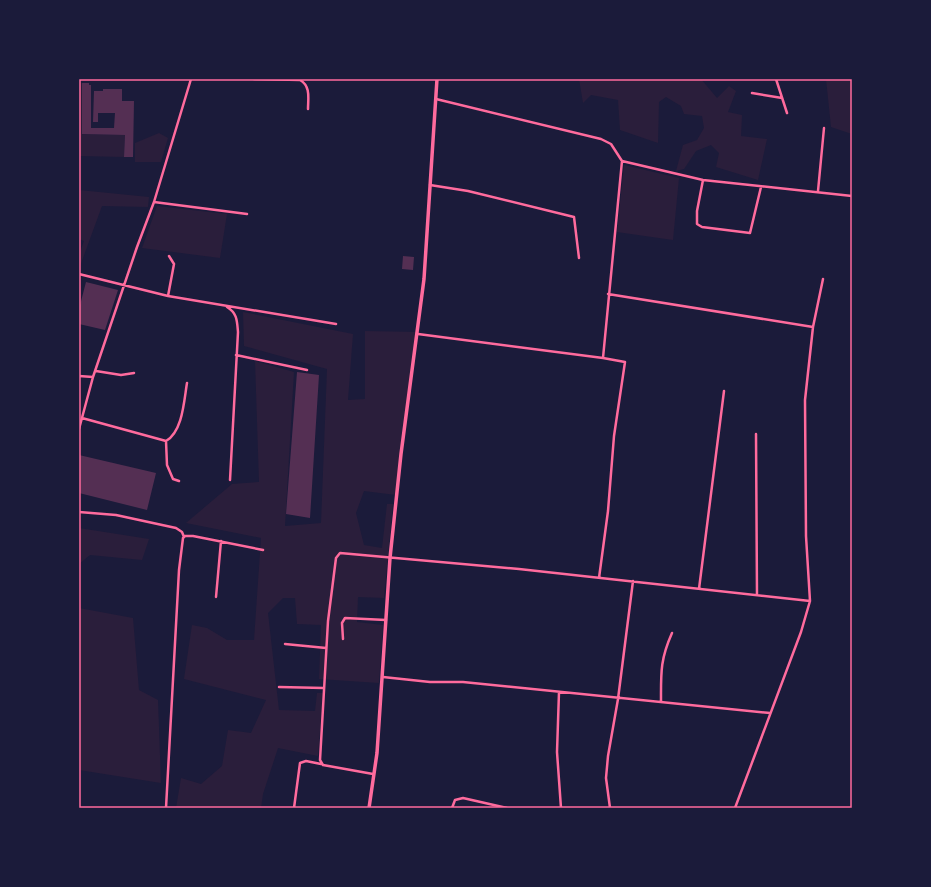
<svg xmlns="http://www.w3.org/2000/svg" width="931" height="887" font-family="Bitter,serif">
  <style>
    .green { fill: #2a1e3b }
    .building { fill: #542f53 }
    .lines { fill: none; stroke-linecap: round; stroke-linejoin: round }
    .minor { stroke: #ff6b9d; stroke-width: 2.5 }
    .secondary { stroke: #ff6b9d; stroke-width: 3.5 }
    .neatline { fill: none; stroke: #ff6b9d; stroke-width: 1.5 }
  </style>
  <rect width="100%" height="100%" fill="#1b1b3a"/>
  <!-- green -->
  <path class="green" d="M579,79H701L717,98L729,86L736,91L728,112L742,115L741,136L767,139L758,180L716,167L719,153L711,145L696,151L684,169L676,171L683,145L697,140L704,128L702,116L684,114L681,106L666,97L659,102L658,143L620,130L618,100L591,95L583,103Z
    M826,79H852V134L831,127Z
    M79,82L82,83V134L125,135L124,157L79,156Z
    M159,133L168,138L161,162H135V143Z
    M624,165L679,178L673,240L617,232Z
    M79,190L149,197L148,207L102,206L79,269V255L84,241L79,239Z
    M157,206L227,214L220,258L142,248Z
    M243,312L353,334L348,400L365,399V331L418,332L396,495L364,491L356,513L364,545L382,548L387,504H393L384,598L358,597L357,622L383,625L379,683L319,679L321,625L297,624L295,598H283L268,613L279,710L315,711L317,693H323L318,756L278,748L263,794L261,808H176L181,778L201,784L222,766L228,730L251,733L266,700L184,679L192,625L207,628L227,640H254L261,538L186,523L232,484L259,482L255,361L294,372L285,526L321,523L327,369L244,346Z
    M79,528L149,539L142,560L90,555L79,564Z
    M79,608L133,618L139,690L158,700L161,783L79,770Z"/>
  <!-- building -->
  <path class="building" d="M82,83H89V85H91V128H114L115,113H98V122H93L94,91H103V89H122V101H134L133,157H124L125,135L82,134Z
    M403,256L414,257L413,270L402,269Z
    M86,282L118,290L105,330L79,324V309Z
    M297,372L319,375L310,518L286,514Z
    M79,455L156,473L147,510L79,493Z"/>
  <g class="lines">
    <!-- minor -->
    <path class="minor" d="M254,79L300,80C311,86 308,99 308,109
      M776,79L787,113
      M752,93L782,98
      M436,99L601,139L611,144L622,161L703,180L852,196
      M703,180L697,211V224L702,227L750,233L761,187
      M430,185L468,191L574,217L579,258
      M818,191L824,128
      M154,202L247,214
      M79,274L168,296L336,324
      M608,294L813,327
      M168,296L174,264L169,256
      M227,307C237,313 237,320 238,332L230,480
      M418,334L603,358L625,362L614,436L608,511L599,578
      M236,355L307,370
      M603,358L622,161
      M96,371L121,375L134,373
      M79,376L93,377
      M82,418L166,441C183,431 184,400 187,383
      M79,429L93,377L137,247L154,202L191,79
      M756,434L757,595
      M166,441L167,465L173,479L179,481
      M79,512L116,515L176,528L182,532L184,537
      M699,589L724,391
      M216,597L221,541
      M343,639L342,623L345,618L386,620
      M285,644L326,648
      M383,677L430,682H463L770,713
      M279,687L324,688
      M559,692L557,752L561,808
      M661,702C661,673 660,660 672,633
      M373,774L323,765L320,760L328,621L336,558L340,553L519,569L810,601
      M166,808L179,570L183,538L185,536H193L263,550
      M294,808L300,763L306,761L321,764
      M452,808L455,800L463,798L507,808
      M610,808L606,778L608,756L618,699L633,581
      M735,808L801,632L810,601L806,536L805,400L813,327L823,279"/>
    <!-- secondary -->
    <path class="secondary" d="M369,808L377,753L390,558L401,454L424,279L437,79"/>
  </g>
  <!-- border -->
  <rect width="931" height="887" fill="none" stroke="#1b1b3a" stroke-width="160"/>
  <rect x="80" y="80" width="771" height="727" class="neatline"/>
</svg>
